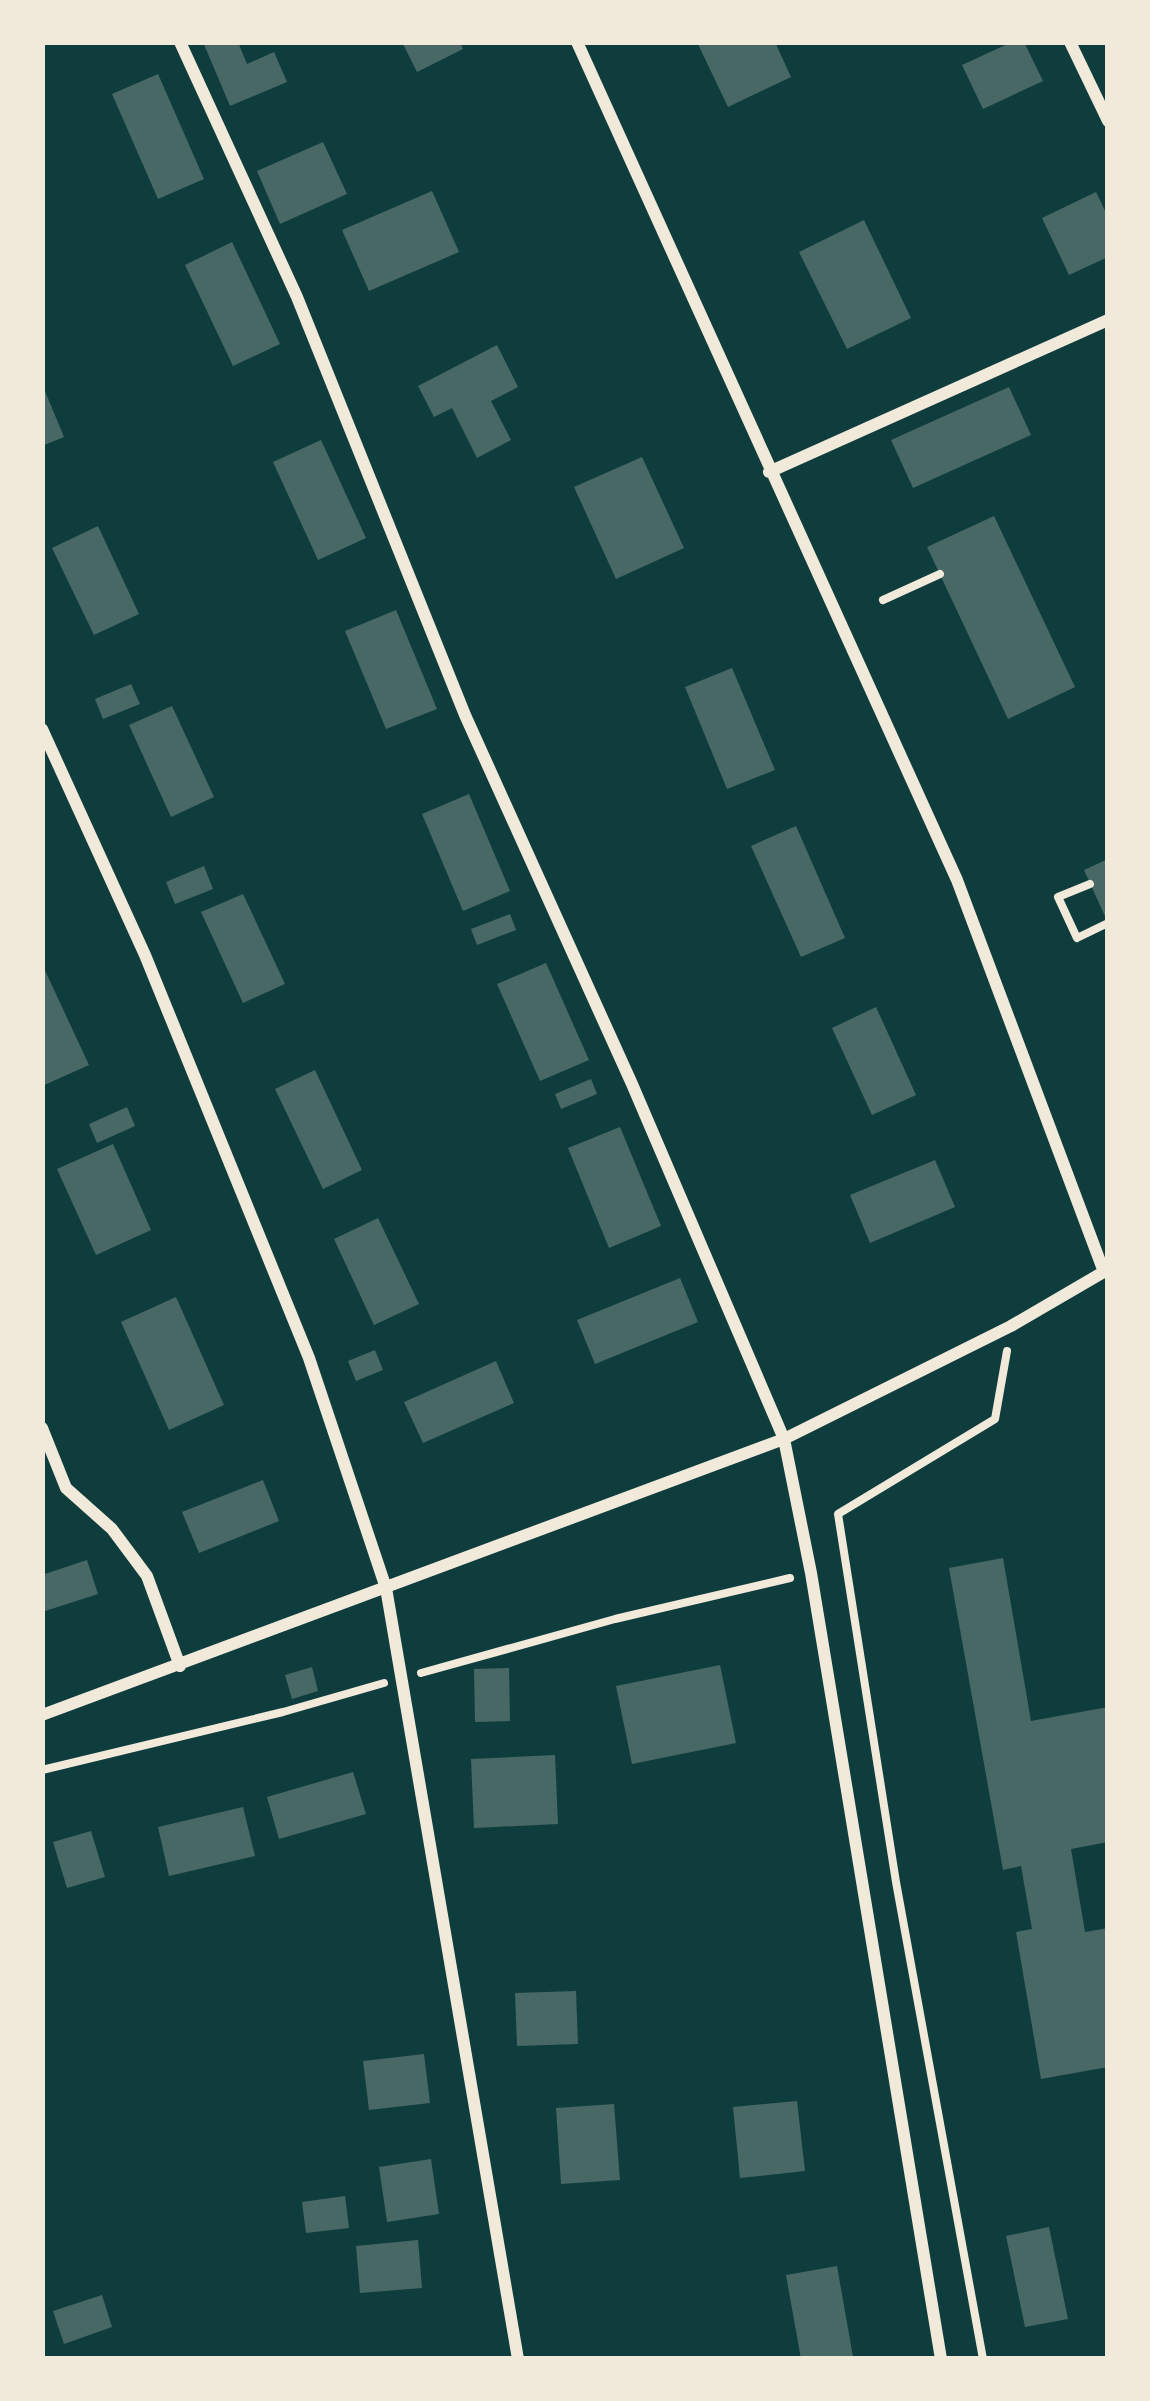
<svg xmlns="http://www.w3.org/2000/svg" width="1150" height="2401" font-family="'Open Sans',sans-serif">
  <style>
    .building { fill: #486865 }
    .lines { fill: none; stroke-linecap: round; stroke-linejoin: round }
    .path { stroke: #f1e9da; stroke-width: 8 }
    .minor { stroke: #f1e9da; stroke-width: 12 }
  </style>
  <rect width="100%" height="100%" fill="#0f3d3e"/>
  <!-- building -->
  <path class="building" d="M203,42H238L247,64L274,52L287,82L230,106Z
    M402,42H460L463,49L417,72Z
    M697,42H775L791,77L728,107Z
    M1012,42H1024L1043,81L983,109L962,65Z
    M158,74L204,179L158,199L112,94Z
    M323,142L347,194L280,224L257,171Z
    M432,191L459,252L369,291L342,230Z
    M1096,192L1108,217V257L1069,275L1042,218Z
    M864,220L911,318L847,349L799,252Z
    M232,242L280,344L233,366L185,265Z
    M497,345L518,387L491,401L511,440L477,458L452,408L434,417L418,386Z
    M42,384L64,437L42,446Z
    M1009,387L1031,435L913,488L891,440Z
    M321,440L366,538L318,560L273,462Z
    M642,457L684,548L616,579L574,487Z
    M994,516L1075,687L1008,719L927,547Z
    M98,526L139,614L94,635L52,548Z
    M396,610L437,709L386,729L345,631Z
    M732,668L775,770L727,789L685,687Z
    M131,684L140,704L103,719L95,699Z
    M172,706L214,797L171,817L129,725Z
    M469,794L510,891L463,911L422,814Z
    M796,826L845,938L801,957L751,846Z
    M1108,859V923L1084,870Z
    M204,866L213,889L175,904L166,882Z
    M243,894L285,984L243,1003L201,912Z
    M510,914L516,930L477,945L471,929Z
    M546,963L589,1060L540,1081L497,984Z
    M42,964L89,1065L42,1086Z
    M876,1007L916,1095L872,1115L832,1028Z
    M315,1070L362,1170L323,1189L275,1089Z
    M591,1079L597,1094L561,1109L555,1094Z
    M127,1107L135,1126L97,1143L89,1124Z
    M620,1127L661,1226L609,1248L568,1148Z
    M113,1144L151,1230L96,1255L57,1169Z
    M935,1160L955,1207L870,1243L850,1195Z
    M378,1218L419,1304L374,1325L334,1239Z
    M680,1278L698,1322L595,1364L577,1320Z
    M176,1297L224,1405L169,1430L121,1322Z
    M375,1350L383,1370L356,1381L348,1361Z
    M496,1361L514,1403L423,1443L404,1402Z
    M263,1480L279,1521L199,1553L182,1512Z
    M1003,1558L1031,1721L1108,1707V1842L1071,1849L1085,1932L1108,1928V2067L1041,2079L1016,1932L1032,1929L1021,1866L1003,1870L949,1568Z
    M87,1560L98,1594L42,1612V1575Z
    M720,1665L736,1743L632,1764L616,1686Z
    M312,1667L318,1691L292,1699L285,1675Z
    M509,1668L510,1721L475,1722L474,1669Z
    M555,1755L558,1824L474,1828L471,1759Z
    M353,1772L366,1814L279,1839L267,1797Z
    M243,1807L255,1856L169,1876L158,1827Z
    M91,1831L105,1877L67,1888L53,1842Z
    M576,1991L578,2044L517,2046L515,1993Z
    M424,2054L430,2103L369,2110L363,2061Z
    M797,2101L805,2171L740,2178L733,2107Z
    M614,2104L620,2180L561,2184L556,2108Z
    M431,2159L439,2214L387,2222L379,2167Z
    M345,2196L349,2228L306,2233L302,2202Z
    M1049,2227L1068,2319L1025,2327L1006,2236Z
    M418,2240L422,2288L360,2293L356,2246Z
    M837,2266L853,2357L801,2359L786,2275Z
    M102,2295L112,2327L64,2344L53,2311Z"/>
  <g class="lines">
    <!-- path -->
    <path class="path" d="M883,600L940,574
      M1090,884L1058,897L1077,938L1108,923
      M421,1673L615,1619L790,1578
      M42,1770L283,1712L384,1683
      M983,2359L896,1882L838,1514L995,1419L1007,1351"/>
    <!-- minor -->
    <path class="minor" d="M180,42L297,297L465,715L632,1084L784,1439L811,1573L941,2359
      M577,42L957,880L1104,1272
      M1070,42L1108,121
      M769,472L1108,320
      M42,729L145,955L309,1358L386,1588L518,2359
      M42,1428L66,1488L112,1529L147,1576L180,1666
      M42,1715L784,1439L1011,1326L1107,1270"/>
  </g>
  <!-- border -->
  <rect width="1150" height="2401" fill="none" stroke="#f1e9da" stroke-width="90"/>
</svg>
